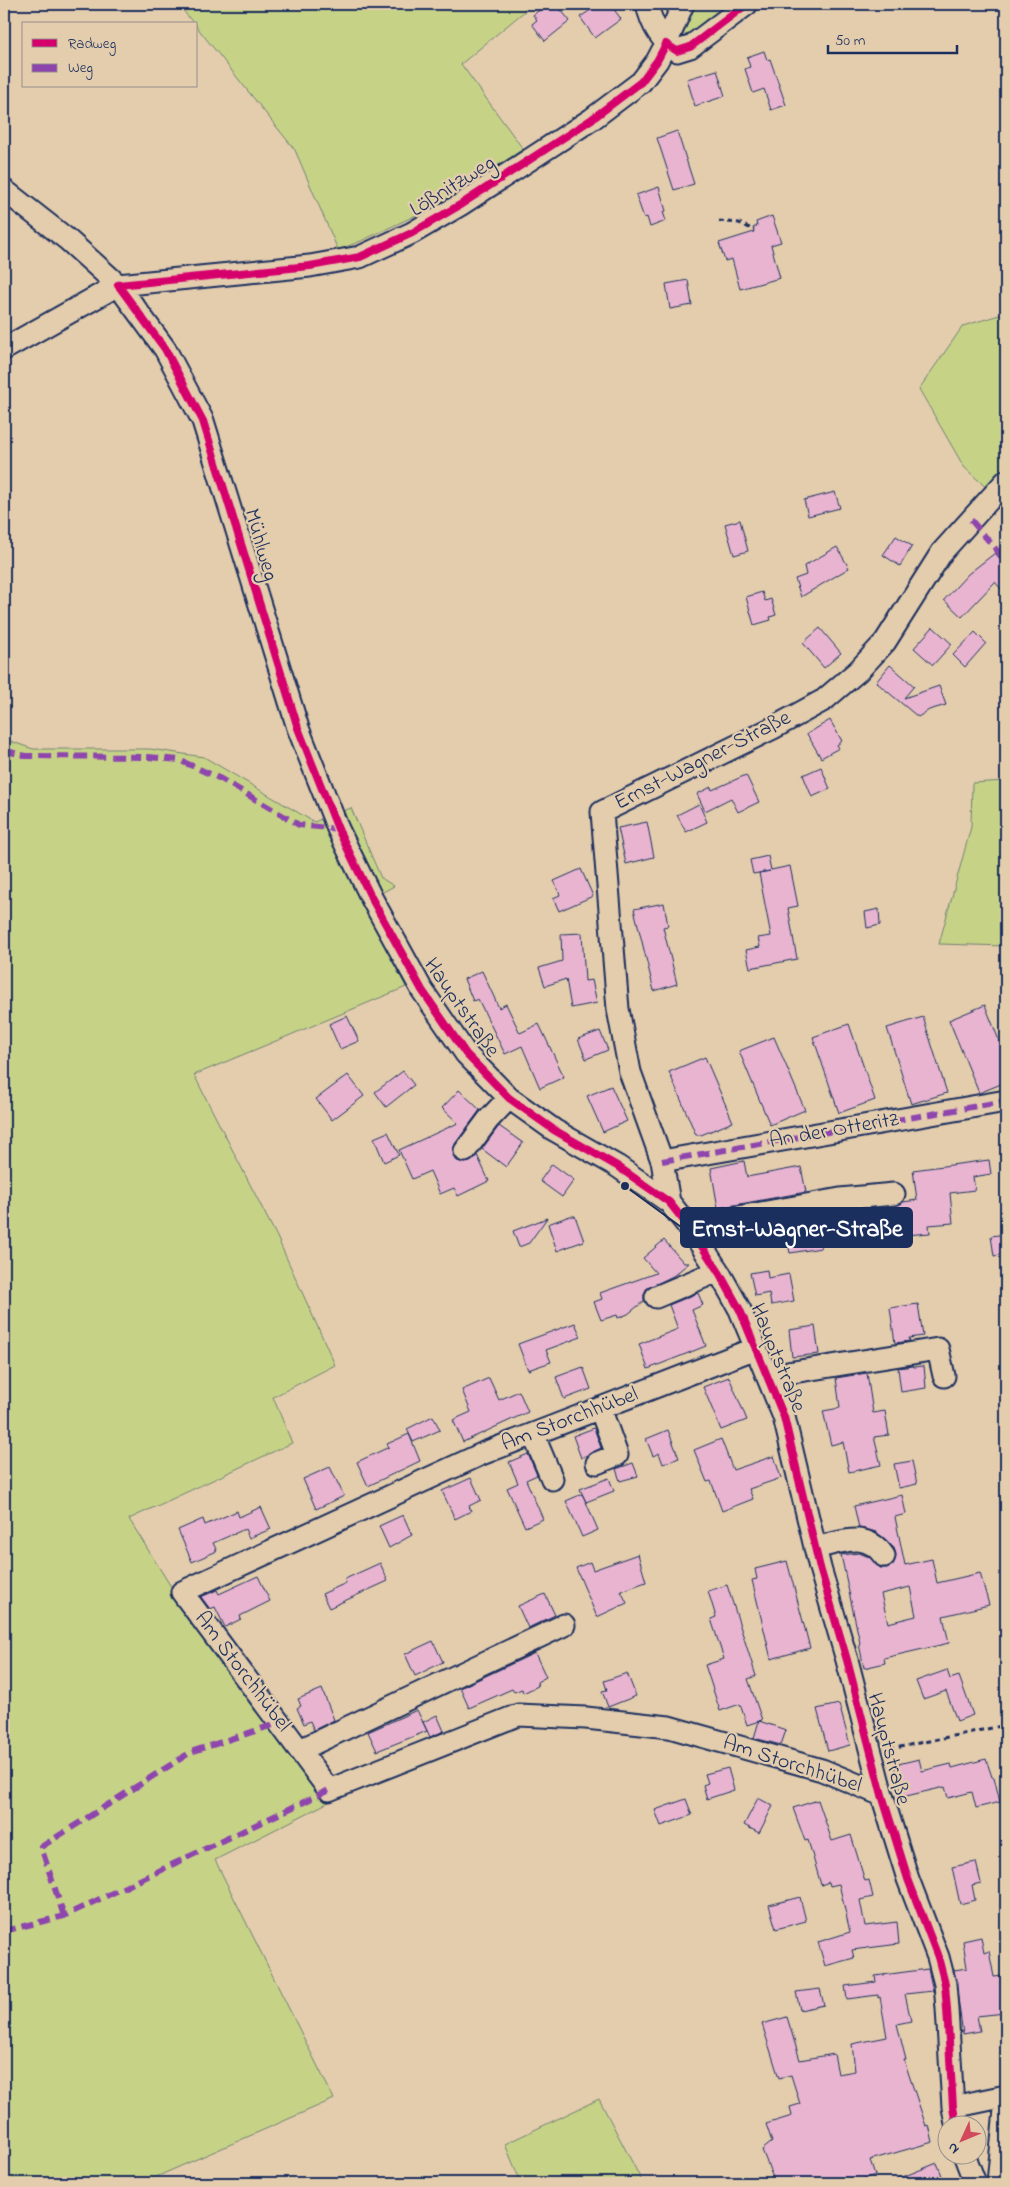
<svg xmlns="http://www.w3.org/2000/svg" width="1010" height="2187" font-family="'Indie Flower',sans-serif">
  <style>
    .green { fill: #c6d387; stroke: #708172 }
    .building { fill: #e8b4d0; stroke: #1b2f5e; fill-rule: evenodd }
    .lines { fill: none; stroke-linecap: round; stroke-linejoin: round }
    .minor-casing { stroke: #1b2f5e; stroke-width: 25 }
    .path { stroke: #1b2f5e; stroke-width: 3; stroke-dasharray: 5 4; stroke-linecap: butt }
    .minor { stroke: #e4cdad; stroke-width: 21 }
    .quiet { stroke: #8e44ad; stroke-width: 6; stroke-dasharray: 12 6; stroke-linecap: butt }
    .cycleway-casing { stroke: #e4cdad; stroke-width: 11 }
    .cycleway { stroke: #d6006c; stroke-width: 8 }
    .labels { text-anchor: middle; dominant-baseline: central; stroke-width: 4.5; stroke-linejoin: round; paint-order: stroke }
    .street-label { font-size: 22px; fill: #1b2f5e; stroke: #e4cdad }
    .leader { fill: none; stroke: #1b2f5e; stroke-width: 2 }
    .callout-dot { fill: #1b2f5e; stroke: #e4cdad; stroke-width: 2 }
    .callout { fill: #1b2f5e; stroke: #1b2f5e; stroke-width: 2 }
    .callout-label { font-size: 24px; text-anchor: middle; font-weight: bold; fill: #fff }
  </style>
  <rect width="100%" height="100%" fill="#e4cdad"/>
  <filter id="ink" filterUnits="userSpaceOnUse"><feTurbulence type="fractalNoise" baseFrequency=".02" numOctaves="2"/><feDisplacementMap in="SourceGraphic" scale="10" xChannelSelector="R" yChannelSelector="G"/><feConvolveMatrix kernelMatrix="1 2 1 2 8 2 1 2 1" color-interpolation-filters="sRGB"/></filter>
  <g filter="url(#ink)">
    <!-- green -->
    <path class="green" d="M178,4H520L526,10L461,64L523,149L442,203L361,241L338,250L295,150L196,26V24H194Z
      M686,4H735L687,42L678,31Z
      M1006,313V506L964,467L919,389L963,326Z
      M4,739L33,749H150L204,757L314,822L351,808L381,878L394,886L363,903L406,987L194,1075L277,1237L335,1365L273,1397L292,1443L129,1519L178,1598L329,1802L215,1860L334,2099L149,2180V2183H4Z
      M1006,781V946L939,944L971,827L972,783Z
      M599,2099L643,2183H521L505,2144Z"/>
    <!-- building -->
    <path class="building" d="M547,4H556L570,21L545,41L532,24L537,20L533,15Z
      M600,4H610L621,19L595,38L580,17Z
      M764,51L767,60L770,59L786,105L771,110L764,89L753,93L745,69L750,67L747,57Z
      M717,70L725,96L695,106L687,79Z
      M677,131L694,184L674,190L657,138Z
      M659,187L666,211L663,212L666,221L650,227L647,217L644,218L636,195Z
      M772,216L781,242L771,245L780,278L740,289L732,259L725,261L719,243L754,232L753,228L757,226L756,222Z
      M688,280L692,305L670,309L666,284Z
      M835,492L840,508L808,516L804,500Z
      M740,520L748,551L734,555L725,524Z
      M896,536L912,546L900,566L883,555Z
      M837,547L849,568L801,597L795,579L806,575L804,566Z
      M995,553L1006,566V595L995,582L962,617L944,600L968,574Z
      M762,592L765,601L771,599L776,615L770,617L771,620L754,625L746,597Z
      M933,627L952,644L933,665L914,648Z
      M820,628L841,653L824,668L803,643Z
      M975,632L986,643L965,667L953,655Z
      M890,665L914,686L904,698L939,686L946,705L929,710L918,717L876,682Z
      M830,720L842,741L837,745L839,748L821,758L807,734Z
      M821,767L830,789L812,797L803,775Z
      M746,775L759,802L738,812L731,798L705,811L697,794L711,787L712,790Z
      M699,804L707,822L686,832L677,815Z
      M647,822L654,857L626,864L618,828Z
      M768,856L771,870L790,866L798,906L788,908L797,959L750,968L746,950L760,947L758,938L771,936L759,873L770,871L753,874L750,860Z
      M581,869L593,896L559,911L553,898L560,895L554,881Z
      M664,903L668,926L663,927L677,984L654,991L634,909Z
      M879,909L880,925L867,928L865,912Z
      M582,933L585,981L592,980L597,1003L571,1008L566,979L545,986L539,968L562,961L561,934Z
      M482,971L499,1008L506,1004L520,1033L539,1024L564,1077L540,1088L522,1046L505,1054L478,999L473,1001L464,979Z
      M985,1005L1006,1058V1082L979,1093L949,1020Z
      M347,1016L359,1041L340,1049L329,1024Z
      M923,1017L947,1093L911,1104L887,1028Z
      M849,1024L875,1100L839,1113L813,1037Z
      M600,1031L608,1050L586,1059L578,1039Z
      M774,1037L805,1110L770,1125L739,1051Z
      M705,1057L733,1122L701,1135H696L669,1072Z
      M403,1071L414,1085L386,1107L375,1092Z
      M348,1075L364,1096L332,1120L316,1099Z
      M611,1086L627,1121L603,1132L587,1096Z
      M459,1090L480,1110L455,1144L453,1156L457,1161L464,1163L470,1162L477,1155L489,1181L458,1196L454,1188L440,1194L430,1171L412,1179L399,1150L458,1123L442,1108Z
      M499,1126L523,1143L506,1167L482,1149Z
      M388,1132L399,1155L384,1162L374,1138Z
      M989,1160L991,1174L973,1177L975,1190L950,1193L953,1223L929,1225L930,1233L906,1235L905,1230L873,1235L869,1209L895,1206L903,1202L917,1200L913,1170Z
      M744,1161L747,1177L801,1167L806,1192L718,1208L711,1168Z
      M552,1164L574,1180L562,1197L540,1181Z
      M570,1216H575L584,1241L557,1251L548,1224Z
      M547,1218L529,1243L519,1247L513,1231Z
      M818,1228L821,1248L790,1253L786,1233Z
      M1006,1234V1254L994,1256L991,1236Z
      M664,1240L684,1263H689L673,1276L646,1289L644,1295V1301L628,1314L618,1318L617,1315L601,1320L594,1302L602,1299L600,1293L656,1273L643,1258Z
      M767,1270L768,1278L789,1274L794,1301L771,1305L769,1293L755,1296L750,1273Z
      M698,1293L703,1305L692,1310L706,1346L648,1369L639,1344L678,1329L669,1305Z
      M918,1304L923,1336L909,1338L910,1341L895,1343L890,1308Z
      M575,1323L581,1337L546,1350L551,1362L528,1370L518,1344Z
      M815,1326L819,1354L792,1357L789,1330Z
      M913,1366L914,1367L924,1366L926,1388L901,1392L898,1368Z
      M583,1367L591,1389L564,1399L556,1377Z
      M867,1373L873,1413L885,1411L889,1435L874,1437L881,1465L849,1472L843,1442L831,1445L823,1411L840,1408L836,1378Z
      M729,1377L747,1420L721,1430L703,1387Z
      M489,1378L499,1400L519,1391L528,1412L463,1442L453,1420L471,1412L462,1390Z
      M433,1416L440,1430L413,1442L407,1429Z
      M594,1428L601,1448L581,1458L573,1436Z
      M668,1430L679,1458L663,1464L659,1453L653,1456L646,1439Z
      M409,1434L420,1461L368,1486L357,1462L389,1447L387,1444Z
      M721,1439L733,1470L774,1456L781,1478L749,1489L753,1499L722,1511L711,1481L707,1482L694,1450Z
      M528,1454L537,1475L526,1480L543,1519L525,1527L507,1488L518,1483L509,1462Z
      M912,1461L917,1484L899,1488L894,1464Z
      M633,1463L638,1476L620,1481L616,1469Z
      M330,1467L344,1496L316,1509L303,1479Z
      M471,1478L481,1500L469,1506L471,1511L455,1519L442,1491Z
      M609,1478L614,1491L586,1502L598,1530L582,1537L566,1501L582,1494L586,1502L580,1489Z
      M902,1495L906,1514L895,1517L905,1565L932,1559L937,1583L980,1573L989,1605L943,1616L949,1643L884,1658L885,1663L864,1668L859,1644L860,1643L841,1555L859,1553L869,1557L880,1568H887L893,1565L896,1554L894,1548L876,1532L859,1528L854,1506ZM910,1587L916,1616L888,1623L881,1594Z
      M261,1507L271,1529L249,1538L245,1529L213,1543L217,1551L192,1562L178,1530L203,1519L205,1525L237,1511L239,1517Z
      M403,1515L412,1535L389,1548L379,1526Z
      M638,1554L646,1582L621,1591L627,1603L597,1617L576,1568L590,1562L593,1570Z
      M787,1561L810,1648L771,1659L752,1580L757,1579L755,1569Z
      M380,1563L388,1581L329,1608L322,1594L346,1583L345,1579Z
      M258,1576L270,1601L240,1616L241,1619L225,1627L215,1607L210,1609L201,1597L217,1590L219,1594Z
      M727,1585L756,1676L748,1679L762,1720L747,1725L740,1704L720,1711L705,1665L724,1659L711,1619L716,1617L708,1591Z
      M545,1594L555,1615L528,1628L518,1606Z
      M433,1641L443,1662L415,1676L405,1654Z
      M535,1653L546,1677L537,1682L538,1686L523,1693L522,1689L514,1692L512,1689L469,1708L460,1688Z
      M947,1670L950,1679L959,1676L973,1715L957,1721L946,1691L923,1699L916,1681Z
      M627,1673L636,1696L608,1707L602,1691L607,1690L604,1681Z
      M322,1689L334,1720L314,1730L310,1721L304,1724L297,1708L301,1706L298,1699Z
      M839,1704L850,1745L828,1751L817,1709Z
      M417,1710L427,1731L377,1751L368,1732Z
      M437,1715L444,1731L430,1737L423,1722Z
      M759,1721L786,1730L781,1745L754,1738Z
      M919,1759L922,1771L951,1764L952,1768L986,1759L992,1777H994L1000,1802L976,1808L972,1792L948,1798L945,1787L902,1797L894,1765Z
      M728,1768L734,1790L707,1799L703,1785L708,1783L705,1774Z
      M758,1798L773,1806L759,1833L744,1825Z
      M686,1799L692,1815L661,1826L655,1810Z
      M818,1800L832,1841L851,1835L865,1881L869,1880L873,1897L860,1900L865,1926L897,1922L899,1944L852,1950L854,1958L825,1966L818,1942L850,1932L839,1884L830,1886L829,1882L821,1885L808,1840L805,1841L793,1808Z
      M976,1862L981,1883L972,1885L975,1900L960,1904L952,1867Z
      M800,1897L806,1921L776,1929L769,1905Z
      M981,1937L984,1953L989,1951L994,1977L1002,1976L1005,2013L977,2016L980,2031L963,2034L954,1970L967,1968L963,1941Z
      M928,1969L933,1991L905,1994L911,2021L897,2024L906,2060H904L926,2126L929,2125L933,2142L870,2160L875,2175L851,2183H775L762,2150L772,2142L766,2124L792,2116L790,2107L800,2104L791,2075L779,2078L762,2024L787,2017L800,2060L834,2054L838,2074L855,2071L852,2044L887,2037L880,1997L878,1998V1995L847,1999L845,1986L876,1982L875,1976Z
      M820,1989L824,2005L800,2010L796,1992Z
      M937,2163L945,2183H888Z"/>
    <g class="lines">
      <defs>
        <path id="minor" d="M647,4C651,23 660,40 677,51L690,47L747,4
          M4,190L68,240L118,285L165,349L203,421L298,728L338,829L372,899L422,990L466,1054L509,1098L554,1130L617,1166L669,1202L692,1231L720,1274L740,1310L784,1417L820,1568L847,1660L882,1795L908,1879L938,1957L945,1984L947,2009L953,2107L956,2124
          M4,349L118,285L310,266L360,257L412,233L460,205L592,119L641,82L657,61L666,44L683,4
          M465,1151L488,1120L509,1098
          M662,1161L1006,1101
          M669,1202L662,1161L630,1072L618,1009L602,812L773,728L824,700L858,671L885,642L942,552L1006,481
          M696,1238L716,1224L733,1218L840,1199L894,1194
          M656,1297L718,1271
          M756,1348L484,1453L182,1592L329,1790L518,1715L586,1718L669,1727L822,1770L882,1795
          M768,1376L938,1349L944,1376
          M533,1434L552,1479
          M597,1463L617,1455L600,1408
          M815,1548C842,1542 866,1530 884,1556
          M300,1750L564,1625
          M953,2107L1006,2096
          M964,2154L975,2183
          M998,2183L1006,2099"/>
      </defs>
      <!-- minor casing -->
      <use href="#minor" class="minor-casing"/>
      <!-- path -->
      <path class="path" d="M719,221L739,223L754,230
        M890,1749L1006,1725"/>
      <!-- minor -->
      <use href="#minor" class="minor"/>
      <!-- quiet -->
      <path class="quiet" d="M971,520L1006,561
        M4,750L25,756L148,757L179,760L221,779L299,825L338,829
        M662,1161L1006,1101
        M64,1916L41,1847L191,1752L279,1723
        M4,1931L64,1916L329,1790"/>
      <defs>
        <path id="cycleway" d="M118,285L165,349L203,421L298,728L338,829L372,899L422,990L466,1054L509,1098L554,1130L617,1166L669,1202L692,1231L720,1274L740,1310L784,1417L820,1568L847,1660L882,1795L908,1879L938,1957L945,1984L947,2009L953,2107L956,2124
          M118,285L310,266L360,257L412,233L460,205L592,119L641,82L657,61L666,44L677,51L690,47L747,4"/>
      </defs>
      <!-- cycleway casing -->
      <use href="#cycleway" class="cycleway-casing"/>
      <!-- cycleway -->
      <use href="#cycleway" class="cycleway"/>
    </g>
  </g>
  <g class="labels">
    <!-- street labels -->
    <g class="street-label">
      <text transform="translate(453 187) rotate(-32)">Lößnitzweg</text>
      <text transform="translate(260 545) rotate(74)">Mühlweg</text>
      <text transform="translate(703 761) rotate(-27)">Ernst-Wagner-Straße</text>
      <text transform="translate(461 1008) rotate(55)">Hauptstraße</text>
      <text transform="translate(834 1131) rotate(-10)">An der Otteritz</text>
      <text transform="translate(777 1358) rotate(68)">Hauptstraße</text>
      <text transform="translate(570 1420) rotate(-21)">Am Storchhübel</text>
      <text transform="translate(242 1672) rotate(53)">Am Storchhübel</text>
      <text transform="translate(888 1749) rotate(75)">Hauptstraße</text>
      <text transform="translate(792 1765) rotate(18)">Am Storchhübel</text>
    </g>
  </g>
  <!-- callouts -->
  <path class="leader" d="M625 1186L681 1227"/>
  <circle class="callout-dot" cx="625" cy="1186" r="5"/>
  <rect class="callout" x="681" y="1208" width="231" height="39" rx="5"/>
  <g class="callout-label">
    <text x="797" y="1236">Ernst-Wagner-Straße</text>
  </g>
  <!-- margin -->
  <rect width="1010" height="2187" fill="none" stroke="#e4cdad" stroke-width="20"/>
  <rect x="10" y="10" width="990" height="2167" fill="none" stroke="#1b2f5e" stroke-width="2" filter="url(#ink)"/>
  <!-- legend -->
  <rect x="22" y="22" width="175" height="65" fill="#e4cdad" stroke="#948e8d"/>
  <rect x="32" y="39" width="25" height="8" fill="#d6006c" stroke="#948e8d"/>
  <text x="68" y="48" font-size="15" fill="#1b2f5e">Radweg</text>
  <rect x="32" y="64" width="25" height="8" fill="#8e44ad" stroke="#948e8d"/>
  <text x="68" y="72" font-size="15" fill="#1b2f5e">Weg</text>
  <!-- north arrow -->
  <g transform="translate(962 2140) rotate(226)"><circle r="24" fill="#e4cdad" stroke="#948e8d"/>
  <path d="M0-4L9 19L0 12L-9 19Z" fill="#d1495b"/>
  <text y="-8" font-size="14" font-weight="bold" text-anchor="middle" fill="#1b2f5e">N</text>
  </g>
  <!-- scale -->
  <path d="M828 45v8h129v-8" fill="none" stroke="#1b2f5e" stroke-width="2.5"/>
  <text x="835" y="45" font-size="15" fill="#1b2f5e" stroke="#e4cdad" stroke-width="4" paint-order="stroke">50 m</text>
</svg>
